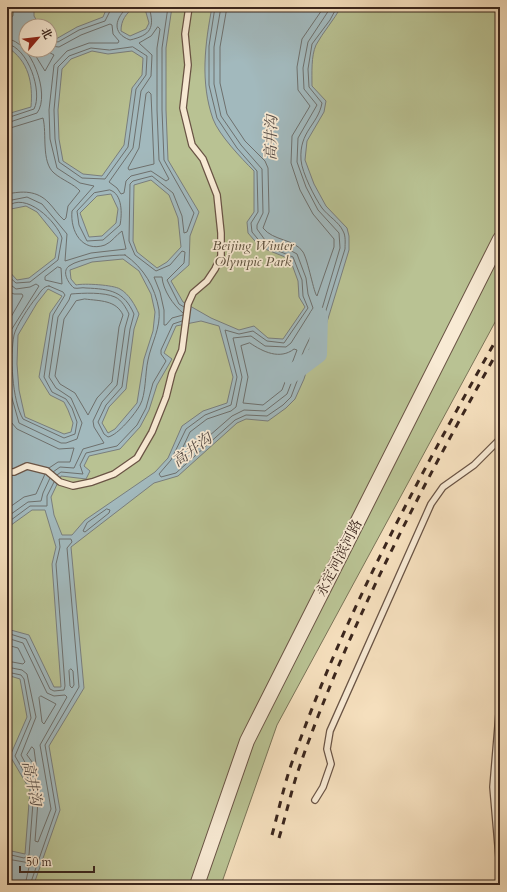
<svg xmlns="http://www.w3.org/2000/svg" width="507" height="892" font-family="Cardo,'Noto Serif SC',serif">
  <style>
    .green { fill: #b9c293; stroke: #7a7458; fill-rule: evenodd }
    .water { fill: #a2b9bd; stroke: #797e7d; fill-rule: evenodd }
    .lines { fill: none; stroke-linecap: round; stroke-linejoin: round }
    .shore { stroke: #6e706d; stroke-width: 1 }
    .river { stroke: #a2b9bd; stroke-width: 18 }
    .service-casing { stroke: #6a5445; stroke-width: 8 }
    .tertiary-casing { stroke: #6a5445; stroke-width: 16 }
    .service { stroke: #f8ead4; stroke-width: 5.5 }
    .tertiary { stroke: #f8ead4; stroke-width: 14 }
    .rail { stroke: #3b261d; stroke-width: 3; stroke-dasharray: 7 7; stroke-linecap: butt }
    .labels { text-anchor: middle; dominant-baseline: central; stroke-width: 3.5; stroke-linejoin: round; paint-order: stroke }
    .park-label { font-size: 14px; font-style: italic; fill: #5a4d3a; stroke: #f8ead4 }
    .street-label { font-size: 14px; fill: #3b261d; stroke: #f8ead4 }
    .water-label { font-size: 15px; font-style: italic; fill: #554b45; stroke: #f8ead4 }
  </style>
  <rect width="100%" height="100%" fill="#f5dfbd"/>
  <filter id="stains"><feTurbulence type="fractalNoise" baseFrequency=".005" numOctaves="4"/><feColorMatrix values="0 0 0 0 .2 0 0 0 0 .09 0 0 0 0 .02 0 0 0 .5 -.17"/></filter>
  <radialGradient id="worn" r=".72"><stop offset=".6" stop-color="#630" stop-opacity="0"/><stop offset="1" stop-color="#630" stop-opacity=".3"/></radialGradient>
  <!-- green -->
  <path class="green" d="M7,7H500V313L277,725L221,885H7ZM26,26H50V50H26Z"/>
  <!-- water -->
  <path class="water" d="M14,7H34V16L40,26H26V50H50V36L56,39L77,27L103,17L106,10V7H172L166,48V110L168,160L199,212L190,236L189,265L171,281L183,302L211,318L239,330L254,326L268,338L283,339L305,307L299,297L298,281L290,259L260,247L248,233L247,222L254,212V171C241,158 219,135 213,119C200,82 205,44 212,7H341C334,20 323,32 316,45C311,56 312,73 312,86L326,101L324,112L307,141L305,160L314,184L326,206L347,228L349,236V250L327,322L312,353L304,379L295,399L286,408L268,421L246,419L237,423L178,476L154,483L71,547L84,688L49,746L60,810L34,884L35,885H7V850L25,854L30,790L10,756L27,717L20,679L7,675V629L29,635L54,687H61L52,564L56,547L45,510H32L7,528V269L17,280L29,278L55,258L58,238L37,212L26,206L11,209L7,213V114L31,107C33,83 29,61 7,47V19L13,16ZM134,7L145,9L149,23L146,29L130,36L121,31C121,20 126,14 134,7ZM92,51L108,54L132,51L143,58L142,75L132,88L124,145L102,176L83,174L63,161L59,139L58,110L62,69L71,59ZM151,180L169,195L178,218L181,247L167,262L157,268L137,252L133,241L134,185ZM111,194L118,209L116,223L102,236L89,237L80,213L97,196ZM123,259L139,271L151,294L155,312L153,331L144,359L137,403L115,429L108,433L102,423L109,407L126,389L134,329L139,314C135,305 129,294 120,289C114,285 84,283 76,285L71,279L70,270L92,262ZM48,289L62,296L50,313L39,377L50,395L64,402L68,410L73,423L71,432L64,434L25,417L19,390L17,364L18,335L37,303ZM201,321L219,326L233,377L227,403L203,411L182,426L168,458L155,472L85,520L72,535H62L54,515L51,497L61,476L86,479L90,471L84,466L89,456L120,449L140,427L149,410L157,385L172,359L164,353L176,326Z"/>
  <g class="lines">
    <!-- shore -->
    <path class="shore" d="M128,7C115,18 111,33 130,40C151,35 155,28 149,7
      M168,7L162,48V110L164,160L194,213L187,232L184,233L182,216L173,193L152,176L133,181L130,184L129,241L135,255L156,271L170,265L182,251L185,252L184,263L167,280L179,304L184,307
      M215,7L209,46V85L217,118L237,148L257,171L258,212L251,223L252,232L262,244L293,257L302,280L303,296L308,308L284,343L267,341L253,331L239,334L225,330L237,377L231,405L205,415L186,429L171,460L159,474L161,477L176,473L235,420L246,415L267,416L283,405L291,397L308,352L323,320L345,249C345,243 346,236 343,231C339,222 328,216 322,208C315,198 302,173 301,160C299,131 318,125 322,103L309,87L308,69L312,44L330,20L337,7
      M221,7L214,47V84L221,116L241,145L262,169L263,213L257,225V229L265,240L284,247L297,254L306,278L308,294L313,308L291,343L286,347L265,346L251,336L233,338L242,377L236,407L231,411L207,419L190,432L177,460L178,463L232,416L244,410L265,411L287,394L304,350L319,319L340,248L339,233L318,210L306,187L297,162L298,138L317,105L304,89L303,68L308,42L331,7
      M227,7L220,47V83L227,114L245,141L265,161L268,168L269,212L263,228C273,241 295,239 303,252C308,260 314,294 317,296L334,247V239L313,214L300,190L291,163L292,136L310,106L298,90L297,67L302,39L324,7
      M158,27L160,29L157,48V110L159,160L169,179L166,181L151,171L131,176L126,181L124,193L121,194L117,188L109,182L133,148L141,91L151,76L152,55L139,43L151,36Z
      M7,39C31,40 51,95 37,113L7,123
      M50,40L58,42L79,30L105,21L110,11V7
      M7,44C28,47 43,92 34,109L7,118
      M133,47L147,56L146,75L136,89L128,147L105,179L82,178L59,162L55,139L54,110L58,67L69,56L91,48L109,50Z
      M32,50L45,71L54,55L45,50
      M149,92L151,94L154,164L129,170L128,168L139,148L146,94Z
      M7,129L43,118C47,133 41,162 54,173C62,180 74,184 80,191L68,206L66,218L64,220C58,215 54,208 49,203C37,190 22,191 7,194
      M110,190C123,194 122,215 120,225L103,240L87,241L79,225L77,211L94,193Z
      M7,201L27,197L42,204L67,234L65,261L91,253L126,249L122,231C116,235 112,242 105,245C82,253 70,231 72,211L94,186L80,183L57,168L50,139L49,110L54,65L67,51L89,43H118L119,41L113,34L112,25L110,24L81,35L59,47L50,46
      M7,207C25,190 57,222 62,238L58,260L30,282L16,283L7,275
      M125,255C144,268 155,287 159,310C161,328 151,344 148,360C145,373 146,395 140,405C135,414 118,435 108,437L104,434L98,422L106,405L122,387L130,329L134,314C124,291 110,289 86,288C82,287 78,289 74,288C69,284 61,272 69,266C80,258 111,255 125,255Z
      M58,267L61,268L62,284L45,280V277Z
      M7,282L16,289L30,287L36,284L39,286L10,332L8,364L10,391L19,423L61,443H66L77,439L82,423L71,398L56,388L49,377L58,317L69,300L71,294C83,293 104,292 115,297C122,300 126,308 129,314L125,328L117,385L102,402L93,421L94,427L104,443L83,449L74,468L60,467L53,472
      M49,286L63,292L65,295L53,315L44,377L52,392L66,399L72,408L77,422L75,434L64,438L23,419C12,400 10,356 14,335C16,326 30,305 36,298C40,293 43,286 49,286Z
      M7,291L14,294H22L23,296L7,324
      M85,299C100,301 116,300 123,315L119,327L112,382L97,398L88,415L75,393L60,384L55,376L64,319L76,301Z
      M183,315L172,318L166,325H164V310L160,292L154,277H162C163,290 173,305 183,313
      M250,343C263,352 280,360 294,349L297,350L282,390L263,405L243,403L248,377L241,346Z
      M7,405L11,422L17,429L59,449L74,448L70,462H58L49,468
      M57,475L61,472L83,474L80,465L86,453L117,446L137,425L146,408L153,383L166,361L161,354V350L173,324L182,321
      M7,509L24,497L36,494L45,474
      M107,509L110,510L109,513L85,532L83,531L87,523Z
      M7,517L28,502L41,501L43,493L50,478
      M7,523L30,506H47V496L54,482
      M7,633L26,639L50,689L54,691L64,690L65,686L56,564L60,547L59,539H71L72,542L67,548L79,687L45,745L56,810L30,885
      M7,638L23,643L47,693L54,696L65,695L67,697L40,745L51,809L38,842L35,841L39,788L21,755L36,717L27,674L22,670L7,667
      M7,645L18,648L25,662L23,664L7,661
      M71,669L73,671L74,685L72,688L70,686L69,671Z
      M7,672L21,675L24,679L31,718L15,756L34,789L29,855L24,858L7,854
      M41,696L56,704L44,724L42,722L39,698Z
      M32,747L34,749L36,764L35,766L27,755Z
      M7,859L30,863L25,885"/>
    <!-- river -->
    <path class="river" d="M290,375L318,354L319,316"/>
    <defs>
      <path id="service" d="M7,472H14L27,466L47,471L60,482L73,486L92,482L114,474L137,458L152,432L166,397L172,373L182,350L188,304L193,293L207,281L215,269L221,256V233L217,195L203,159L192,145L183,108L188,65L185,34L189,7
        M500,702L493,787L500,869
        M315,800L323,787L331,764L327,749L330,731L431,504L443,487L474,465L500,439
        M500,885V872"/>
      <path id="tertiary" d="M197,885L247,741L500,239"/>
    </defs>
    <!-- service casing -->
    <use href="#service" class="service-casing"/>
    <!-- tertiary casing -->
    <use href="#tertiary" class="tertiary-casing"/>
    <!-- service -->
    <use href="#service" class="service"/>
    <!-- tertiary -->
    <use href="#tertiary" class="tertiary"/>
    <!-- rail -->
    <path class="rail" d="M272,835C278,813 283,790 290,768C343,615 421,473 500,333
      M279,838C286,815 291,792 298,771C349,623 424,483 500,347"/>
  </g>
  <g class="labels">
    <!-- park labels -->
    <g class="park-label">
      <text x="253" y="245">Beijing Winter<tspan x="253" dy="16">Olympic Park</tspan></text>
    </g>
    <!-- street labels -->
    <g class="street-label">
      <text transform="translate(339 558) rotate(-63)">永定河滨河路</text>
    </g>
    <!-- water labels -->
    <g class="water-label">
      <text transform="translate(271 138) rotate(-89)">高井沟</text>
      <text transform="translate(192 450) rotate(-37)">高井沟</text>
      <text transform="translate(32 783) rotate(78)">高井沟</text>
    </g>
  </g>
  <!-- margin -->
  <rect width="507" height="892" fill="none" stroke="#f5dfbd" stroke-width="24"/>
  <rect x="8" y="8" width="491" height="876" fill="none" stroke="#3b261d" stroke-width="2"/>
  <rect x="12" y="12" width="483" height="868" fill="none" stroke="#3b261d"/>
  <!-- north arrow -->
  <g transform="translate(38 38) rotate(62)"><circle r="19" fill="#f8ead4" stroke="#ac9c8b"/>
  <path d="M0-3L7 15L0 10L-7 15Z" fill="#8f2418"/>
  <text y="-6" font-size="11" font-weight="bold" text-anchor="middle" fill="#3b261d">北</text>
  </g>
  <!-- scale -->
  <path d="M20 866v6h74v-6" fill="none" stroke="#3b261d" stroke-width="2"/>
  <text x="26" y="866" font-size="12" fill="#3b261d" stroke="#f8ead4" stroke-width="3" paint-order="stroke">50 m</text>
  <rect width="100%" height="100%" filter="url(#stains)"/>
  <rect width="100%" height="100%" fill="url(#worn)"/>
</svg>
